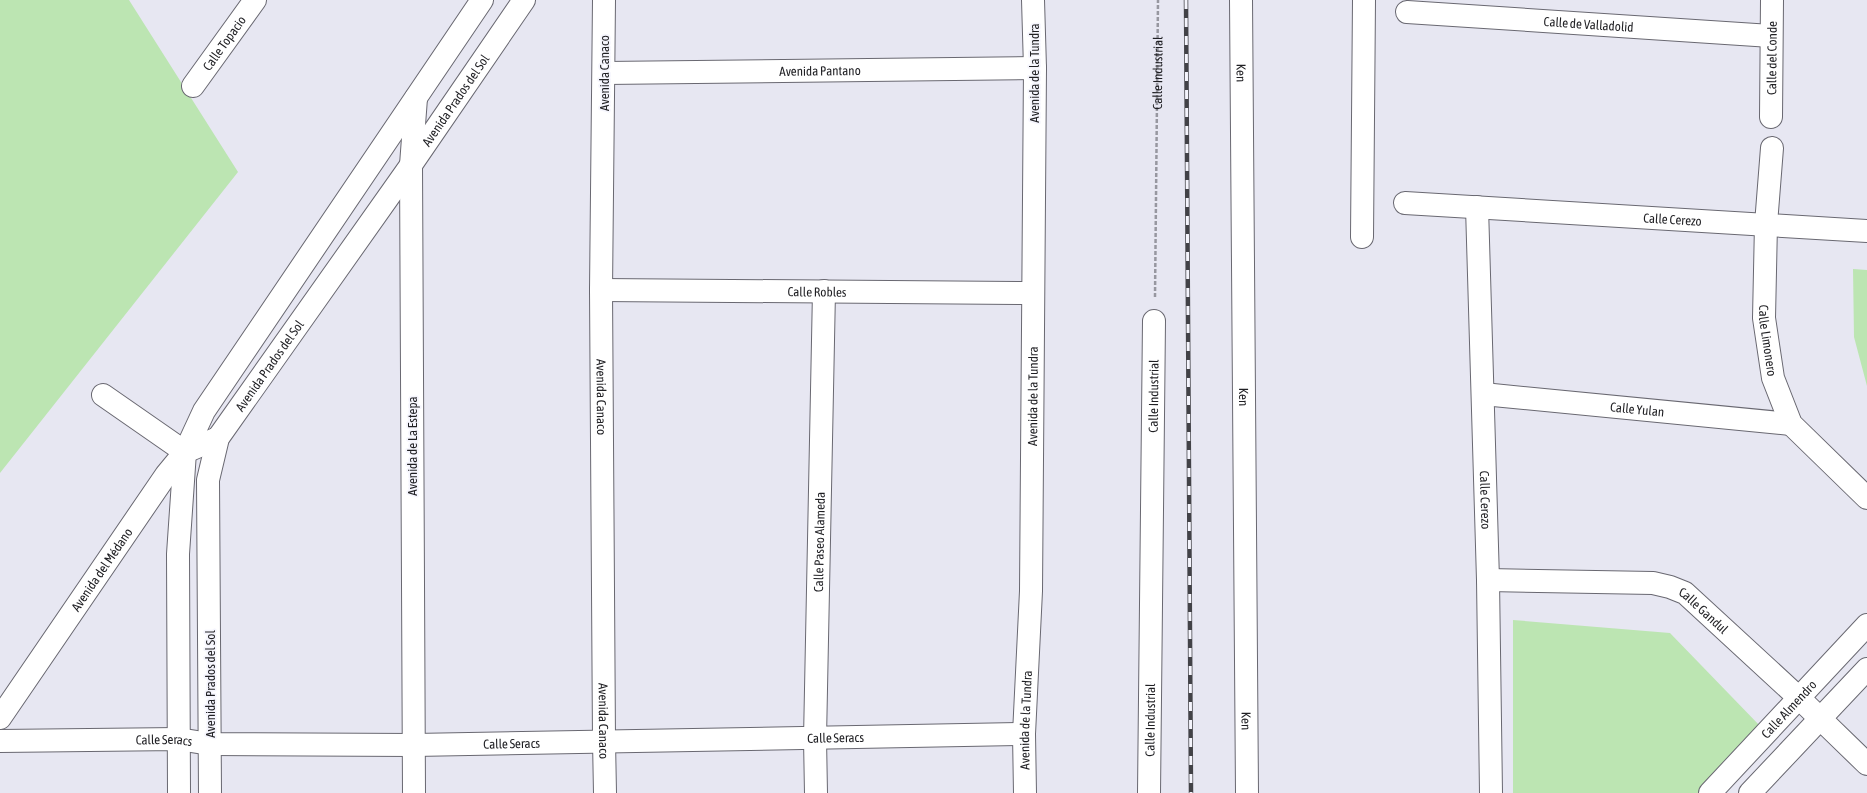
<svg xmlns="http://www.w3.org/2000/svg" width="1867" height="793" font-family="'Asap Condensed',sans-serif">
  <style>
    .green { fill: #bce5b2 }
    .lines { fill: none; stroke-linecap: round; stroke-linejoin: round }
    .minor-casing { stroke: #696871; stroke-width: 24 }
    .tertiary-casing { stroke: #696871; stroke-width: 24 }
    .path { stroke: #9797a0; stroke-width: 2.5; stroke-dasharray: 4 2; stroke-linecap: butt }
    .minor { stroke: #fff; stroke-width: 22 }
    .tertiary { stroke: #fff; stroke-width: 22 }
    .rail-casing { stroke: #424247; stroke-width: 4.5 }
    .rail { stroke: #f5f5fd; stroke-width: 3; stroke-dasharray: 9; stroke-linecap: butt }
    .labels { text-anchor: middle; dominant-baseline: central; stroke-width: 3.5; stroke-linejoin: round; paint-order: stroke }
    .street-label { font-size: 13px; fill: #1f1f23; stroke: #f5f5fd }
  </style>
  <rect width="100%" height="100%" fill="#e7e7f2"/>
  <!-- green -->
  <path class="green" d="M0,0H129L238,172L0,473Z
    M1853,269L1867,270V386L1854,337Z
    M1513,620L1670,633L1761,727L1700,793H1513Z"/>
  <g class="lines">
    <defs>
      <g id="minor">
        <path id="s2" d="M604,0L601,290L604,741L605,793"/>
        <path id="s3" d="M1241,0L1247,793"/>
        <path id="s4" d="M1407,12L1771,36"/>
        <path id="s5" d="M605,73L1035,68"/>
        <path id="s6" d="M193,86L255,0"/>
        <path id="s7" d="M1771,117L1772,0"/>
        <path id="s8" d="M1772,148L1766,224L1764,318L1773,378L1791,424L1867,498"/>
        <path id="s9" d="M1405,203L1867,231"/>
        <path id="s10" d="M1477,207L1488,580L1491,793"/>
        <path d="M1362,237L1364,0"/>
        <path id="s11" d="M601,290L1032,293"/>
        <path id="s12" d="M1483,394L1791,424"/>
        <path d="M103,395L185,452"/>
        <path id="s13" d="M1488,580L1653,583L1670,587L1685,593L1799,698L1867,764"/>
        <path id="s14" d="M0,718L166,475L185,452L218,438"/>
        <path id="s15" d="M0,741L178,739L210,744L414,745L1024,734"/>
        <path d="M414,793L411,165L416,98"/>
        <path id="s16" d="M816,793L815,739L824,291"/>
        <path id="s17" d="M1025,793L1024,734L1031,591L1035,68L1033,0"/>
        <path id="s18" d="M1149,793L1154,321"/>
        <path id="s19" d="M1710,793L1867,625"/>
        <path d="M1750,793L1867,669"/>
      </g>
      <g id="tertiary">
        <path d="M179,793L178,554L185,452L204,411L482,0"/>
        <path id="s20" d="M210,793L208,480L218,438L411,165L524,0"/>
      </g>
    </defs>
    <!-- minor casing -->
    <use href="#minor" class="minor-casing"/>
    <!-- tertiary casing -->
    <use href="#tertiary" class="tertiary-casing"/>
    <!-- path -->
    <path class="path" id="s1" d="M1155,297L1158,0"/>
    <!-- minor -->
    <use href="#minor" class="minor"/>
    <!-- tertiary -->
    <use href="#tertiary" class="tertiary"/>
    <defs>
      <path id="rail" d="M1186,0L1191,793"/>
    </defs>
    <!-- rail casing -->
    <use href="#rail" class="rail-casing"/>
    <!-- rail -->
    <use href="#rail" class="rail"/>
  </g>
  <g class="labels">
    <!-- street labels -->
    <g class="street-label">
      <text stroke="none"><textPath href="#s4" startOffset="182">Calle de Valladolid</textPath></text>
      <text stroke="none"><textPath href="#s6" startOffset="53">Calle Topacio</textPath></text>
      <text stroke="none"><textPath href="#s7" startOffset="59">Calle del Conde</textPath></text>
      <text stroke="none"><textPath href="#s5" startOffset="215">Avenida Pantano</textPath></text>
      <text transform="translate(604 73) rotate(-90)">Avenida Canaco</text>
      <text transform="translate(1034 73) rotate(-90)">Avenida de la Tundra</text>
      <text stroke="none"><textPath href="#s1" startOffset="224">Calle Industrial</textPath></text>
      <text stroke="none"><textPath href="#s3" startOffset="73">Ken</textPath></text>
      <text stroke="none"><textPath href="#s20" startOffset="769">Avenida Prados del Sol</textPath></text>
      <text stroke="none"><textPath href="#s9" startOffset="268">Calle Cerezo</textPath></text>
      <text stroke="none"><textPath href="#s11" startOffset="216">Calle Robles</textPath></text>
      <text stroke="none"><textPath href="#s8" startOffset="193">Calle Limonero</textPath></text>
      <text stroke="none"><textPath href="#s20" startOffset="445">Avenida Prados del Sol</textPath></text>
      <text stroke="none"><textPath href="#s3" startOffset="397">Ken</textPath></text>
      <text stroke="none"><textPath href="#s2" startOffset="397">Avenida Canaco</textPath></text>
      <text stroke="none"><textPath href="#s17" startOffset="397">Avenida de la Tundra</textPath></text>
      <text stroke="none"><textPath href="#s18" startOffset="397">Calle Industrial</textPath></text>
      <text stroke="none"><textPath href="#s12" startOffset="155">Calle Yulan</textPath></text>
      <text transform="translate(412 446) rotate(-90)">Avenida de La Estepa</text>
      <text stroke="none"><textPath href="#s10" startOffset="293">Calle Cerezo</textPath></text>
      <text stroke="none"><textPath href="#s16" startOffset="251">Calle Paseo Alameda</textPath></text>
      <text stroke="none"><textPath href="#s14" startOffset="180">Avenida del Médano</textPath></text>
      <text stroke="none"><textPath href="#s13" startOffset="224">Calle Gandul</textPath></text>
      <text transform="translate(210 684) rotate(-90)">Avenida Prados del Sol</text>
      <text stroke="none"><textPath href="#s19" startOffset="115">Calle Almendro</textPath></text>
      <text stroke="none"><textPath href="#s2" startOffset="721">Avenida Canaco</textPath></text>
      <text stroke="none"><textPath href="#s17" startOffset="73">Avenida de la Tundra</textPath></text>
      <text stroke="none"><textPath href="#s18" startOffset="73">Calle Industrial</textPath></text>
      <text stroke="none"><textPath href="#s3" startOffset="721">Ken</textPath></text>
      <text stroke="none"><textPath href="#s15" startOffset="836">Calle Seracs</textPath></text>
      <text stroke="none"><textPath href="#s15" startOffset="164">Calle Seracs</textPath></text>
      <text stroke="none"><textPath href="#s15" startOffset="512">Calle Seracs</textPath></text>
    </g>
  </g>
</svg>
